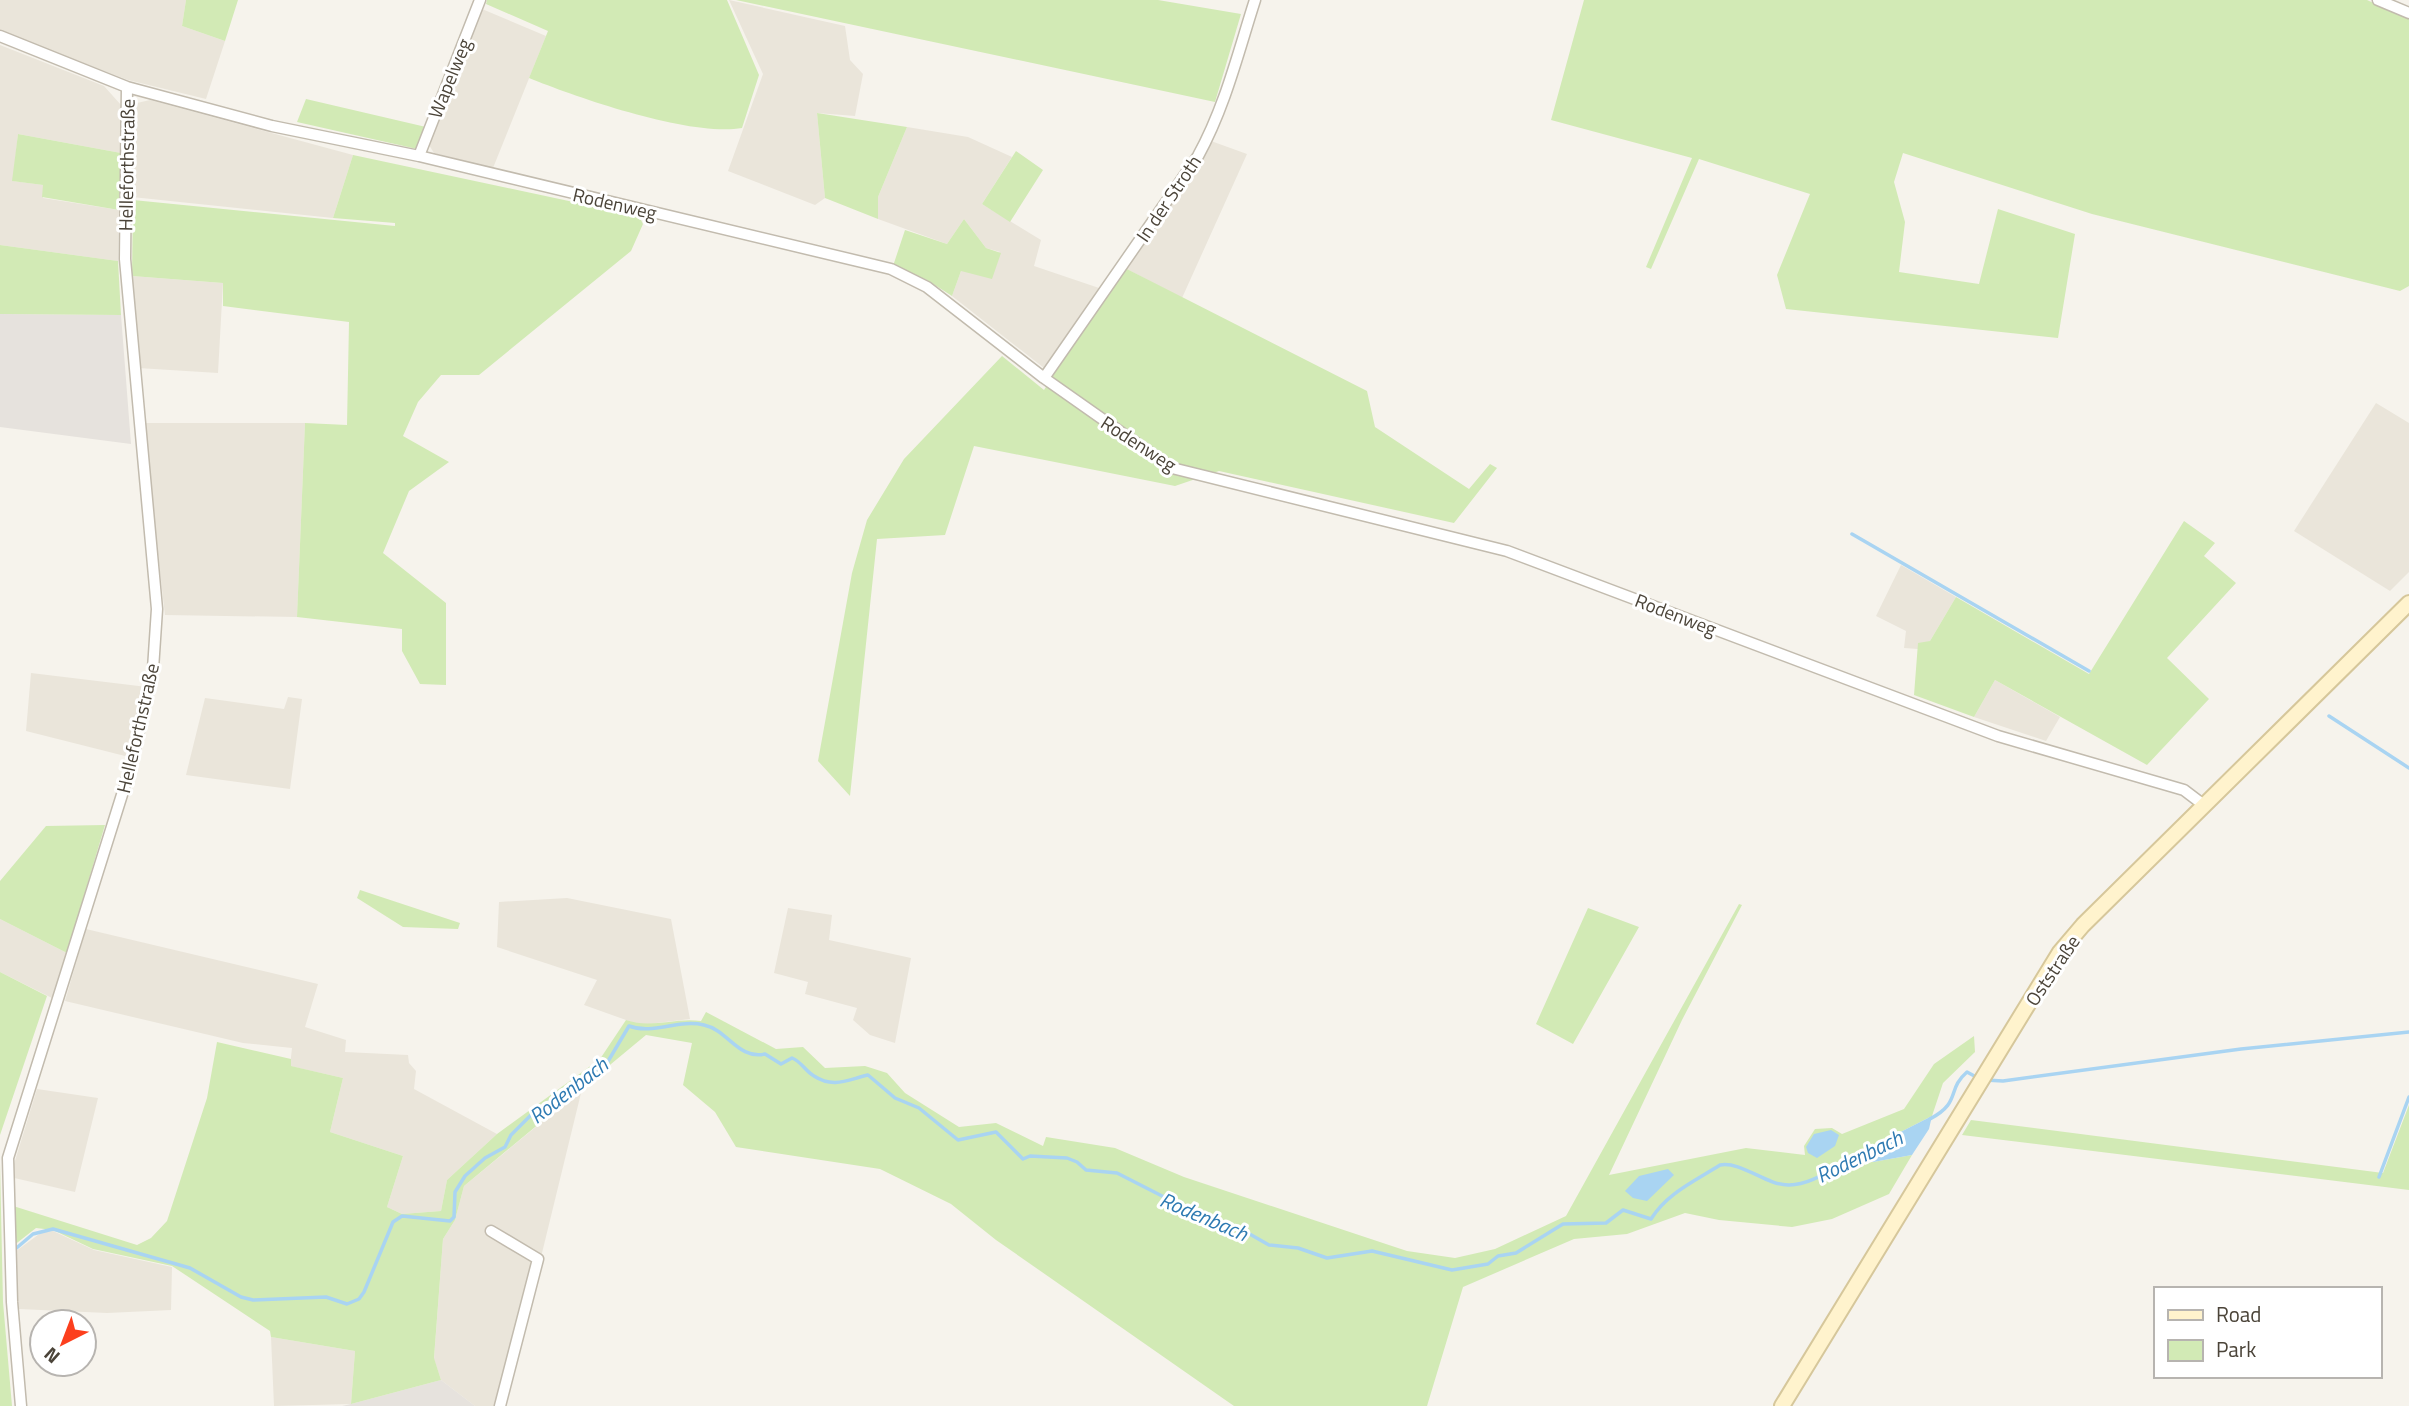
<svg xmlns="http://www.w3.org/2000/svg" width="2409" height="1406" font-family="'Titillium Web',sans-serif">
  <style>
    .residential { fill: #eae5da }
    .industrial { fill: #e6e2dd }
    .green { fill: #d2eab5 }
    .water { fill: #a9d4f2 }
    .lines { fill: none; stroke-linecap: round; stroke-linejoin: round }
    .stream { stroke: #a9d4f2; stroke-width: 3.5 }
    .street-casing { stroke: #c2bbae; stroke-width: 13 }
    .secondary-casing { stroke: #d6c79b; stroke-width: 18 }
    .street { stroke: #fff; stroke-width: 10 }
    .secondary { stroke: #fff3cd; stroke-width: 14 }
    .labels { text-anchor: middle; dominant-baseline: central; stroke-width: 6; stroke-linejoin: round; paint-order: stroke }
    .street-label { font-size: 19px; fill: #4b4439; stroke: #fff }
    .water-label { font-size: 21px; font-style: italic; fill: #2e7ab2; stroke: #fff }
  </style>
  <rect width="100%" height="100%" fill="#f6f3ec"/>
  <!-- residential -->
  <path class="residential" d="M0,0H186L182,26L225,41L206,99L128,80L0,31Z
    M729,0L845,26L850,60L863,74L855,116L817,113L825,198L815,205L728,171L763,74Z
    M482,9L546,36L493,168L434,153L429,145Z
    M0,45L104,86L121,105V153L18,134L13,181L43,185V198L119,210L118,261L0,245Z
    M150,100L353,155L333,218L132,197V110L137,103Z
    M907,127L968,137L1012,157L982,204L1041,240L1034,266L1099,288L1044,368L952,296L961,271L1000,252L986,248L964,219L947,244L878,219V197Z
    M1211,141L1247,154L1182,298L1123,267Z
    M132,276L223,283L218,373L138,368Z
    M2376,403L2409,423V572L2390,591L2294,531Z
    M143,423H305L297,617L165,615Z
    M1901,565L1956,597L1930,641L1918,649L1904,648L1906,631L1876,616Z
    M31,673L147,687L129,757L26,731Z
    M1995,680L2060,717L2046,741L1974,717Z
    M288,697L302,699L290,789L186,775L205,698L284,709Z
    M567,898L671,919L690,1019L640,1025L584,1005L597,980L497,947L499,902Z
    M788,908L832,915L829,940L911,958L895,1043L870,1035L853,1020L857,1008L805,994L808,982L774,973Z
    M0,919L67,953L52,998L0,972Z
    M86,929L318,984L305,1027L346,1040L345,1052L408,1055L409,1063L416,1071L414,1089L497,1134L447,1180L441,1211L402,1214L387,1207L403,1156L330,1132L343,1078L290,1066L292,1048L243,1043L65,1001Z
    M37,1089L98,1098L75,1192L10,1177Z
    M582,1089L542,1253L532,1265L498,1406H475L441,1380L434,1359L443,1239L455,1220L464,1186Z
    M53,1231L94,1250L172,1267L171,1310L107,1313L19,1309L15,1299L12,1254L42,1232Z
    M271,1337L355,1351L351,1404L274,1406Z"/>
  <!-- industrial -->
  <path class="industrial" d="M0,314L121,315L131,444L0,427Z
    M441,1380L475,1406H342L351,1404Z"/>
  <!-- green -->
  <path class="green" d="M186,0H238L225,41L182,26Z
    M487,0H727L759,75L742,128C691,137 578,98 529,78L548,31L486,4Z
    M736,0H1158L1241,14L1215,102Z
    M1584,0H2367L2409,19V286L2400,291L2092,214L1903,153L1894,182L1905,222L1899,272L1979,284L1998,209L2075,234L2058,338L1786,309L1777,275L1810,194L1699,159L1651,269L1646,267L1692,158L1551,120Z
    M306,99L426,127L417,149L297,122Z
    M817,113L907,127L878,197V219L825,198Z
    M18,134L121,153L119,210L42,197L43,185L12,181Z
    M1016,151L1043,170L1010,222L982,204Z
    M353,155L639,216L643,224L631,251L479,375H441L418,402L403,436L449,462L409,491L383,553L446,603V685L420,684L402,651V629L297,617L305,423L347,425L349,322L223,306V283L132,276L133,200L395,226V223L333,218Z
    M964,219L986,248L1001,253L992,279L961,271L952,296L927,280L893,266L905,230L947,244Z
    M0,245L118,261L121,315L0,314Z
    M1123,267L1367,391L1375,427L1469,489L1490,464L1497,468L1454,523L1219,471L1175,486L974,446L945,535L877,539L850,796L818,761L852,573L867,520L904,459L1002,356L1044,390Z
    M2184,521L2215,543L2204,556L2236,583L2167,658L2209,699L2147,765L1995,680L1974,717L1914,695L1918,643L1930,641L1956,597L2089,674Z
    M105,825L67,953L0,919V881L46,826Z
    M360,890L460,923L458,929L403,927L357,898Z
    M1739,904L1742,905L1682,1020L1609,1175L1746,1148L1805,1155L1804,1146L1815,1129L1832,1128L1842,1134L1904,1109L1934,1064L1974,1036L1975,1052L1943,1083L1932,1116L1873,1146L1868,1156L1873,1162L1912,1155L1889,1194L1832,1219L1792,1227L1719,1220L1685,1213L1627,1234L1574,1239L1463,1287L1427,1406H1234L996,1240L951,1204L880,1169L736,1147L715,1112L683,1085L692,1043L646,1035L464,1186L455,1220L443,1239L434,1358L441,1380L351,1404L355,1351L271,1337L270,1331L172,1266L93,1249L53,1230L36,1228L13,1246L10,1205L137,1245L151,1238L167,1221L207,1098L217,1042L291,1059V1066L343,1078L330,1132L403,1156L387,1207L402,1214L441,1211L447,1180L497,1134L600,1059L626,1020C651,1029 676,1017 701,1021L706,1012L776,1049L803,1047L825,1068L865,1066L887,1073L905,1093L959,1127L996,1123L1043,1146L1046,1137L1115,1148L1184,1177L1407,1251L1455,1258L1495,1249L1566,1216Z
    M1588,908L1639,927L1573,1044L1536,1024Z
    M0,972L47,996L0,1135Z
    M2409,1105V1190L1962,1135L1971,1120L2383,1173Z
    M0,1163L3,1302L12,1406H0Z"/>
  <!-- water -->
  <path class="water" d="M1932,1116L1929,1129L1912,1155L1873,1162L1867,1157L1873,1146Z
    M1831,1130L1839,1135L1835,1146L1817,1158L1808,1153L1806,1147L1814,1134Z
    M1668,1169L1674,1175L1647,1201L1633,1198L1625,1191L1639,1176Z"/>
  <g class="lines">
    <!-- stream -->
    <path class="stream" d="M1852,534L2089,671
      M2329,716L2409,768
      M1985,1080L2003,1081L2241,1049L2409,1032
      M1930,1119C1962,1102 1946,1090 1967,1072L1978,1078
      M2379,1177L2409,1097
      M13,1251L33,1234L53,1229L190,1268L241,1297L253,1300L326,1297L347,1304L359,1299L364,1292L393,1222L402,1216L450,1221L454,1217L455,1192L465,1176L485,1158L505,1147L511,1135L534,1112L607,1063L629,1026C653,1035 678,1019 704,1025C728,1030 738,1060 765,1054L781,1064L792,1058C802,1062 805,1071 814,1076C834,1089 849,1079 868,1075L895,1098L919,1108L958,1140L996,1132L1023,1159L1030,1156L1067,1158L1077,1162L1086,1170L1117,1173L1166,1198L1177,1208L1222,1225L1239,1228L1269,1245L1298,1248L1327,1258L1372,1251L1452,1270L1488,1264L1498,1256L1516,1253L1563,1224L1606,1223L1623,1210L1651,1219C1667,1193 1695,1181 1720,1165C1741,1161 1766,1185 1788,1185C1819,1186 1846,1154 1877,1148"/>
    <defs>
      <path id="street" d="M2378,0L2409,13
        M0,36L127,87L272,126L419,156L891,269L927,287L1044,378L1172,468L1507,551L1998,736L2184,790L2205,806
        M419,156L480,0
        M1044,378L1198,156C1225,107 1238,53 1255,0
        M491,1231L538,1259L500,1406
        M21,1406L12,1302L8,1158L131,766L153,669L157,609L125,259L127,87"/>
      <path id="secondary" d="M1782,1406L2060,952L2083,925L2409,603"/>
    </defs>
    <!-- street casing -->
    <use href="#street" class="street-casing"/>
    <!-- secondary casing -->
    <use href="#secondary" class="secondary-casing"/>
    <!-- street -->
    <use href="#street" class="street"/>
    <!-- secondary -->
    <use href="#secondary" class="secondary"/>
  </g>
  <g class="labels">
    <!-- street labels -->
    <g class="street-label">
      <text transform="translate(449 78) rotate(-68)">Wapelweg</text>
      <text transform="translate(126 165) rotate(-89)">Helleforthstraße</text>
      <text transform="translate(1168 198) rotate(-56)">In der Stroth</text>
      <text transform="translate(615 203) rotate(13)">Rodenweg</text>
      <text transform="translate(1139 443) rotate(33)">Rodenweg</text>
      <text transform="translate(1676 614) rotate(21)">Rodenweg</text>
      <text transform="translate(137 728) rotate(-77)">Helleforthstraße</text>
      <text transform="translate(2052 970) rotate(-56)">Oststraße</text>
    </g>
    <!-- water labels -->
    <g class="water-label">
      <text transform="translate(568 1090) rotate(-38)">Rodenbach</text>
      <text transform="translate(1859 1156) rotate(-26)">Rodenbach</text>
      <text transform="translate(1204 1216) rotate(23)">Rodenbach</text>
    </g>
  </g>
  <!-- legend -->
  <rect x="2154" y="1287" width="228" height="91" fill="#ffffff" stroke="#b7b4b0" stroke-width="2"/>
  <rect x="2168" y="1310" width="35" height="10" fill="#fff3cd" stroke="#b7b4b0" stroke-width="2"/>
  <text x="2216" y="1322" font-size="21" fill="#4b4439">Road</text>
  <rect x="2168" y="1340" width="35" height="21" fill="#d2eab5" stroke="#b7b4b0" stroke-width="2"/>
  <text x="2216" y="1357" font-size="21" fill="#4b4439">Park</text>
  <!-- north arrow -->
  <g transform="translate(63 1343) rotate(222)"><circle r="33" fill="#ffffff" stroke="#b7b4b0" stroke-width="2"/>
  <path d="M0-5L12 26L0 18L-12 26Z" fill="#fc3f1d"/>
  <text y="-10" font-size="19" font-weight="bold" text-anchor="middle" fill="#4b4439">N</text>
  </g>
</svg>
